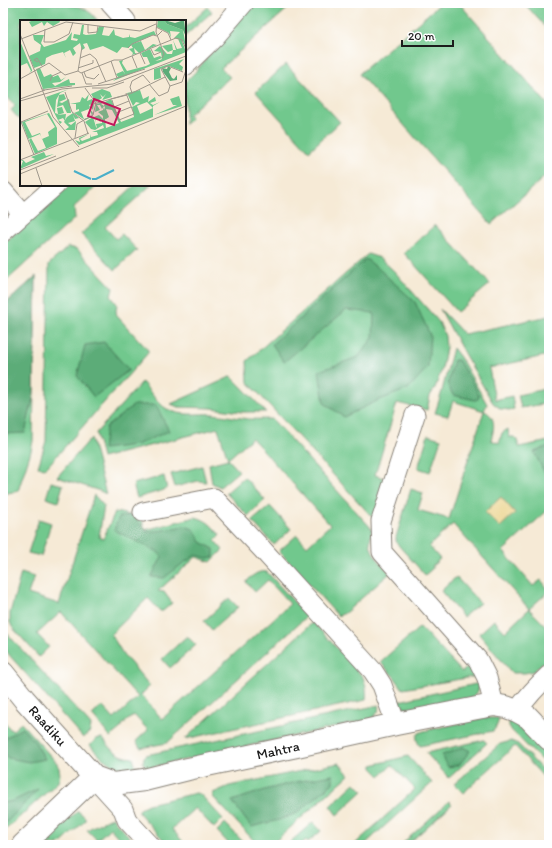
<svg xmlns="http://www.w3.org/2000/svg" width="552" height="848" font-family="Itim,sans-serif">
  <style>
    .green { fill: #71c88d; stroke: #467254 }
    .forest { fill: #5cac78; stroke: #3c644a }
    .sand { fill: #eeda9e; stroke: #857b5d }
    .lines { fill: none; stroke-linecap: round; stroke-linejoin: round }
    .minor-casing { stroke: #898379; stroke-width: 21 }
    .tertiary-casing { stroke: #898379; stroke-width: 24 }
    .minor { stroke: #fff; stroke-width: 19 }
    .tertiary { stroke: #fff; stroke-width: 22 }
    .labels { text-anchor: middle; dominant-baseline: central; stroke-width: 3; stroke-linejoin: round; paint-order: stroke }
    .street-label { font-size: 14px; fill: #1c1c1c; stroke: #fff }
    .inset-river { fill: none; stroke: #49afc9; stroke-width: 2 }
    .inset-road { fill: none; stroke: #9f988c; stroke-width: 1 }
    .view { fill: #c2185b; fill-opacity: 0.15; stroke: #c2185b; stroke-width: 2 }
    .inset-edge { fill: none; stroke: #1c1c1c; stroke-width: 2 }
  </style>
  <rect width="100%" height="100%" fill="#fff"/>
  <filter id="ink" filterUnits="userSpaceOnUse"><feTurbulence type="fractalNoise" baseFrequency=".025" numOctaves="2"/><feDisplacementMap in="SourceGraphic" scale="8" xChannelSelector="R" yChannelSelector="G"/><feConvolveMatrix kernelMatrix="1 2 1 2 8 2 1 2 1" color-interpolation-filters="sRGB"/></filter>
  <filter id="wash" filterUnits="userSpaceOnUse"><feTurbulence type="fractalNoise" baseFrequency=".012" numOctaves="4" result="noise"/><feDisplacementMap in="SourceGraphic" scale="16" xChannelSelector="R" yChannelSelector="G"/><feGaussianBlur stdDeviation="0.9" result="paint"/><feColorMatrix in="noise" values="0 0 0 0 0 0 0 0 0 0 0 0 0 0 0 0 0 1.4 0 .05"/><feComposite in="paint" operator="in"/></filter>
  <g filter="url(#wash)">
    <rect width="100%" height="100%" fill="#f6ead6"/>
    <!-- green -->
    <path class="green" d="M3,3H51L77,6L85,9L92,14L98,21H21V118L19,119L11,110L15,106L3,92Z
      M254,3H294L221,68L230,77L188,115L191,119L185,124V82L196,71L231,29Z
      M441,3H459L549,106V173L491,224L359,74Z
      M524,3H549V31Z
      M208,7L212,12L185,36V28Z
      M286,64L340,122L309,151L256,92Z
      M70,185H98L74,207L75,218L3,284V244Z
      M135,185H151L105,227L116,239L122,234L137,250L115,270L81,234Z
      M435,225L490,284L457,312L404,253Z
      M68,247L77,249L113,288L111,296L117,304L116,311L117,316L148,350V353L46,468L38,467L46,441L49,264Z
      M368,254L380,258L394,271L439,322L445,336L446,348L442,369L435,388L430,396L427,410L397,403L375,475L389,480L374,519L248,382L247,361Z
      M36,276L33,441L31,451L18,491L3,494V306Z
      M440,309L464,334L549,316V355L489,368L495,400L512,396L514,409L510,410L501,409L493,403L465,355Z
      M453,348L460,357L487,404L484,411C497,416 494,430 491,440L499,443L502,433L508,429L509,437H514L517,440L519,447L549,441V509L503,551L533,586L541,580L549,590V591L529,609L549,629V657L534,671L525,673H512L479,634L494,620L505,632L529,609L453,524L429,546L440,559L432,566L433,568L425,575L399,546L396,541V537L411,489L423,493L418,510L449,519L484,411L453,401L448,416L435,413L442,391Z
      M231,376L266,412H242L211,408L178,407L171,404L228,378Z
      M142,382C150,391 157,403 167,409C182,417 198,413 213,414C223,415 231,417 241,418C251,420 262,419 272,419L372,529C371,534 370,538 370,543C371,554 383,565 390,573L345,613L338,616L279,551L297,535L307,546L330,525L252,438L228,459L239,471L220,487L212,483L209,464L228,459L218,428L102,458L96,433Z
      M549,388V403L521,408L518,395Z
      M428,435L441,439L430,472L418,468Z
      M91,438L106,494L100,491L57,477Z
      M202,466L206,482L198,481L175,487L171,474Z
      M164,476L167,489L137,498L133,484Z
      M244,477L265,500L248,516L226,493Z
      M51,482L63,485L58,502L46,498Z
      M94,495L104,506L99,537L103,539L115,512L141,517L145,530L195,517C208,520 212,526 220,535L215,541L223,550L211,562L196,557L158,591L164,592L172,603L163,611H160L148,598L111,634L123,654L150,686L141,695L162,719L290,604L268,580L255,592L246,582C252,576 258,570 267,572L307,616L167,743L140,748L136,741L148,730L134,715L122,725V727L110,737L92,715L102,706L114,719L138,697L61,612L37,634L49,647L39,657L12,627L10,622V613L21,573L34,577L28,594L59,604Z
      M270,506L291,529L274,545L252,521Z
      M39,519L51,523L41,556L28,553Z
      M456,577L480,603L463,617L441,591Z
      M229,598L238,607L212,630L204,621Z
      M313,622L363,677C366,685 367,691 366,700L185,739Z
      M420,627L462,672L473,663L478,676L403,689L395,678L380,662Z
      M3,629L91,725L90,732L83,738L10,656L3,646Z
      M187,636L196,645L170,668L162,659Z
      M480,683C478,692 477,696 468,699L417,710C409,710 402,709 399,701Z
      M379,705L378,712L372,719L147,768L143,763L144,757L146,755Z
      M483,718H499C498,723 497,727 493,731L420,746C415,739 415,733 424,731Z
      M3,721L12,731L21,723L57,763C60,770 61,775 58,782L3,832Z
      M509,721C526,727 537,740 549,753V768L512,731L509,726Z
      M102,738C112,749 117,757 133,758L136,769C117,772 101,759 90,745L96,739Z
      M484,740L487,743L449,778L426,753Z
      M511,741L518,744L549,777V783L515,746L463,793L454,784L500,744Z
      M408,756L432,783L364,845H354L415,789L392,765L380,776L372,768V765Z
      M339,763L349,775L271,845H258L213,797V793L229,786Z
      M355,783L363,791L337,815L330,806Z
      M196,793L200,794L223,819L214,828L195,808L172,829L184,843L181,845H168L139,813V810L142,807L148,804Z
      M449,801L452,804L407,845H401Z
      M78,811L85,817V821L59,845H40Z
      M113,817L114,820L137,845H125L110,828L97,840L87,830L92,827Z
      M313,822L321,831L308,842L306,840L300,845H291L289,843Z
      M225,823L246,845H230L217,831Z"/>
    <!-- forest -->
    <path class="forest" d="M366,259L379,269L415,302L430,335L428,367L408,389L377,401L344,417L324,403L319,371L358,357L373,338L374,313L346,310L284,362L272,344Z
      M36,276L34,394L25,433L3,434V306Z
      M104,342L129,370L94,397L77,376L85,345Z
      M454,360H458L475,387L479,396L478,399L475,400L453,395L449,388L448,382Z
      M134,405H156L169,431L136,445L103,449L106,427Z
      M549,446V472H544L534,452Z
      M133,515L147,532L164,530L184,526L194,529L201,542L214,549V557L207,558L196,555L182,564L164,578L151,577L162,557L158,552L114,530L119,517Z
      M22,728L35,742L45,759L29,762L8,758L3,752V739Z
      M463,747L470,751L459,765L448,767L442,755L449,753Z
      M333,775V783L297,813L279,820L251,827L232,801L268,789L300,781Z
      M38,789L8,821L3,826V803L13,801Z"/>
    <!-- sand -->
    <path class="sand" d="M501,497L515,513L500,527L485,512Z"/>
  </g>
  <g filter="url(#ink)">
    <g class="lines">
      <defs>
        <path id="minor" d="M110,3L126,21
          M185,66L214,38L244,3
          M3,191L23,214
          M3,232L56,185
          M415,415L381,521L382,552L478,660L487,678L494,705
          M143,512L214,498L262,549L373,671L382,685L396,724
          M517,711C527,697 537,686 549,675
          M94,777L123,809L127,820L150,845"/>
        <g id="tertiary">
          <path id="s1" d="M3,673L24,699L94,777L113,784L144,780L188,769L297,746L396,724L477,708L494,705L506,707L517,711L528,717L549,739"/>
          <path d="M23,845L94,777"/>
        </g>
      </defs>
      <!-- minor casing -->
      <use href="#minor" class="minor-casing"/>
      <!-- tertiary casing -->
      <use href="#tertiary" class="tertiary-casing"/>
      <!-- minor -->
      <use href="#minor" class="minor"/>
      <!-- tertiary -->
      <use href="#tertiary" class="tertiary"/>
    </g>
  </g>
  <g class="labels">
    <!-- street labels -->
    <g class="street-label">
      <text stroke="none"><textPath href="#s1" startOffset="69">Raadiku</textPath></text>
      <text stroke="none"><textPath href="#s1" startOffset="327">Mahtra</textPath></text>
    </g>
  </g>
  <!-- overview -->
  <g transform="translate(20 20)">
    <rect width="166" height="166" fill="#f6ead6"/>
    <path d="M13,0H39L40,2L33,6L27,2L24,6L22,2L12,7L9,2ZM138,0H144L147,4L163,10L166,27L163,21L154,18L160,12L150,11L151,18L149,13L137,7ZM62,5H64L63,14L66,15L76,14L79,6L84,7L82,15L89,16L94,9L95,15L103,18L109,17L110,14V17L115,18L134,11L136,15H133L112,24L121,21L125,30L133,24L137,25L119,33L114,28L115,33H118L112,35L113,33L109,29L113,28L111,25L108,28L102,27L97,33L83,26L70,30L67,23L63,24L65,28L62,30L60,23L53,28L56,33L53,36L50,30L44,33L46,38L43,32L32,35L26,38L25,44L14,48L9,36L20,31L21,25L14,20L13,15H24L21,23L24,27L46,20L52,12L51,20L57,21L58,19L53,18L54,14L60,15ZM158,19L162,21L166,32L93,61L98,57L96,54L103,51L105,54L99,41L103,40L102,43L107,51L126,46L130,44L127,37H123L121,33L130,29L134,38L140,36L142,38L135,41L140,40L142,39L141,32L134,31L140,26L147,34H152L153,30L148,32L142,26L152,24L153,30H156L153,20L157,29L162,28ZM0,21L12,50V51L9,53L11,51L7,43L0,46ZM164,39L159,44L163,47L162,51L149,46L140,49L141,58L134,60V49ZM20,48L24,57L31,54L33,57L38,55L41,60L46,57L40,62L32,63L35,66L49,59L50,63H55V65L23,69L16,49ZM49,69L40,73L36,80L35,93L38,94L37,88L42,87L44,93L37,95L46,94L45,101L43,98L38,100L42,102L40,104L26,77ZM82,69L90,72L92,77L82,80L86,74L83,77L80,74L82,78L76,82L71,74ZM120,70L123,79L129,76L128,82L135,77L136,81L130,83L133,85L140,82L133,86V97L59,125L55,120L60,122L59,118L69,114L60,119L62,121L70,118L71,114V117L78,115L77,112H72L84,108L83,105L75,110L71,109L65,102L73,97L76,107L77,108L76,104L82,103V99L80,102L78,98L77,100L75,98L76,103L74,97L79,95L83,99V96L78,92L83,90L84,87L85,90V87L84,86L82,89L80,85H77L80,90L75,92L76,84L84,82L81,84L84,86L85,82L91,79L101,102L114,97L112,87L120,83L116,82L113,86L107,73ZM127,82L133,88L120,94L117,86ZM86,89L92,90L99,103L86,108L85,99H89H86L89,97ZM44,74L46,79L39,82L42,83L49,79L51,93H47L43,85L37,87L39,75ZM69,74L67,81L72,79L74,83L73,77L75,82L74,83L69,85L70,87L74,84L73,90L71,87L69,88L71,94L69,89L61,92L64,99L72,96L70,89L73,93L72,97L65,100L54,93L59,91V89L56,90V84H50L60,82L62,77L65,79ZM159,76L162,86L134,95L157,85H153L150,79ZM29,93L37,108V124L15,134L9,120L11,118L18,131L26,128L20,114L8,119L2,102ZM27,94L35,107L28,112L29,116L22,119L20,113L12,116L5,102ZM53,93L59,98L55,99L53,95L55,101L48,103L51,105L56,101L55,110H45L49,107L44,102L47,97ZM24,132L26,136L34,134L0,149L3,141H0L3,140L6,143L15,139L11,137Z" fill="#71c88d" fill-rule="evenodd"/>
    <path d="M144,0L155,3L164,0L166,17L163,10L147,4ZM148,46L151,48L149,52L152,58L154,59L157,55V60L150,61L143,52L142,48L147,49Z" fill="#5cac78"/>
    <path class="inset-river" d="M54,151L71,159M72,159H76L94,150"/>
    <path class="inset-road" d="M137,0L136,12L144,34L142,38M68,4V13L77,12L78,6M136,7L148,13L151,20M25,9L24,22H34L49,14L53,2M0,14L33,97L59,127M1,19L46,2L120,11L136,4M108,28L112,24L133,15L137,16L142,11M131,29L134,35L141,32M120,33L125,44M112,36L117,48M60,38L70,34L76,39L86,62M91,41L97,58M18,42L14,40L17,38L22,46M58,48L73,43V40M58,51L61,53L94,40H102L156,18L162,20L166,29M58,51L62,27M64,52L66,57L74,59L79,54M62,53L66,64H72M0,59L29,43L45,55L58,51M30,61L32,56L41,52M78,64L125,49M129,64L139,76L148,72L150,66M150,66L141,49L148,46L163,52M150,66L162,62L166,50M21,68L24,70L52,66M72,68H87L104,62M45,72L52,92L64,101L68,114M112,73L110,67L112,61L123,55L130,63M0,79L25,70M91,79L107,75M92,80L96,93L111,87M0,81L42,69L93,64L166,36M70,85L112,73L145,57M94,87L109,81M96,93L99,100L114,94L106,73M0,99L14,135M1,102L28,91M55,118L57,104L73,95L76,83L65,68M0,140L69,113M16,148L22,166M0,150L36,136M0,154L166,86"/>
    <path class="view" d="M74,79L100,89L94,105L68,96Z"/>
    <rect width="166" height="166" class="inset-edge"/>
  </g>
  <!-- margin -->
  <rect width="552" height="848" fill="none" stroke="#fff" stroke-width="16"/>
  <!-- scale -->
  <path d="M402 40v6h51v-6" fill="none" stroke="#1c1c1c" stroke-width="2"/>
  <text x="408" y="40" font-size="12" fill="#1c1c1c" stroke="#ffffff" stroke-width="3" paint-order="stroke">20 m</text>
</svg>
